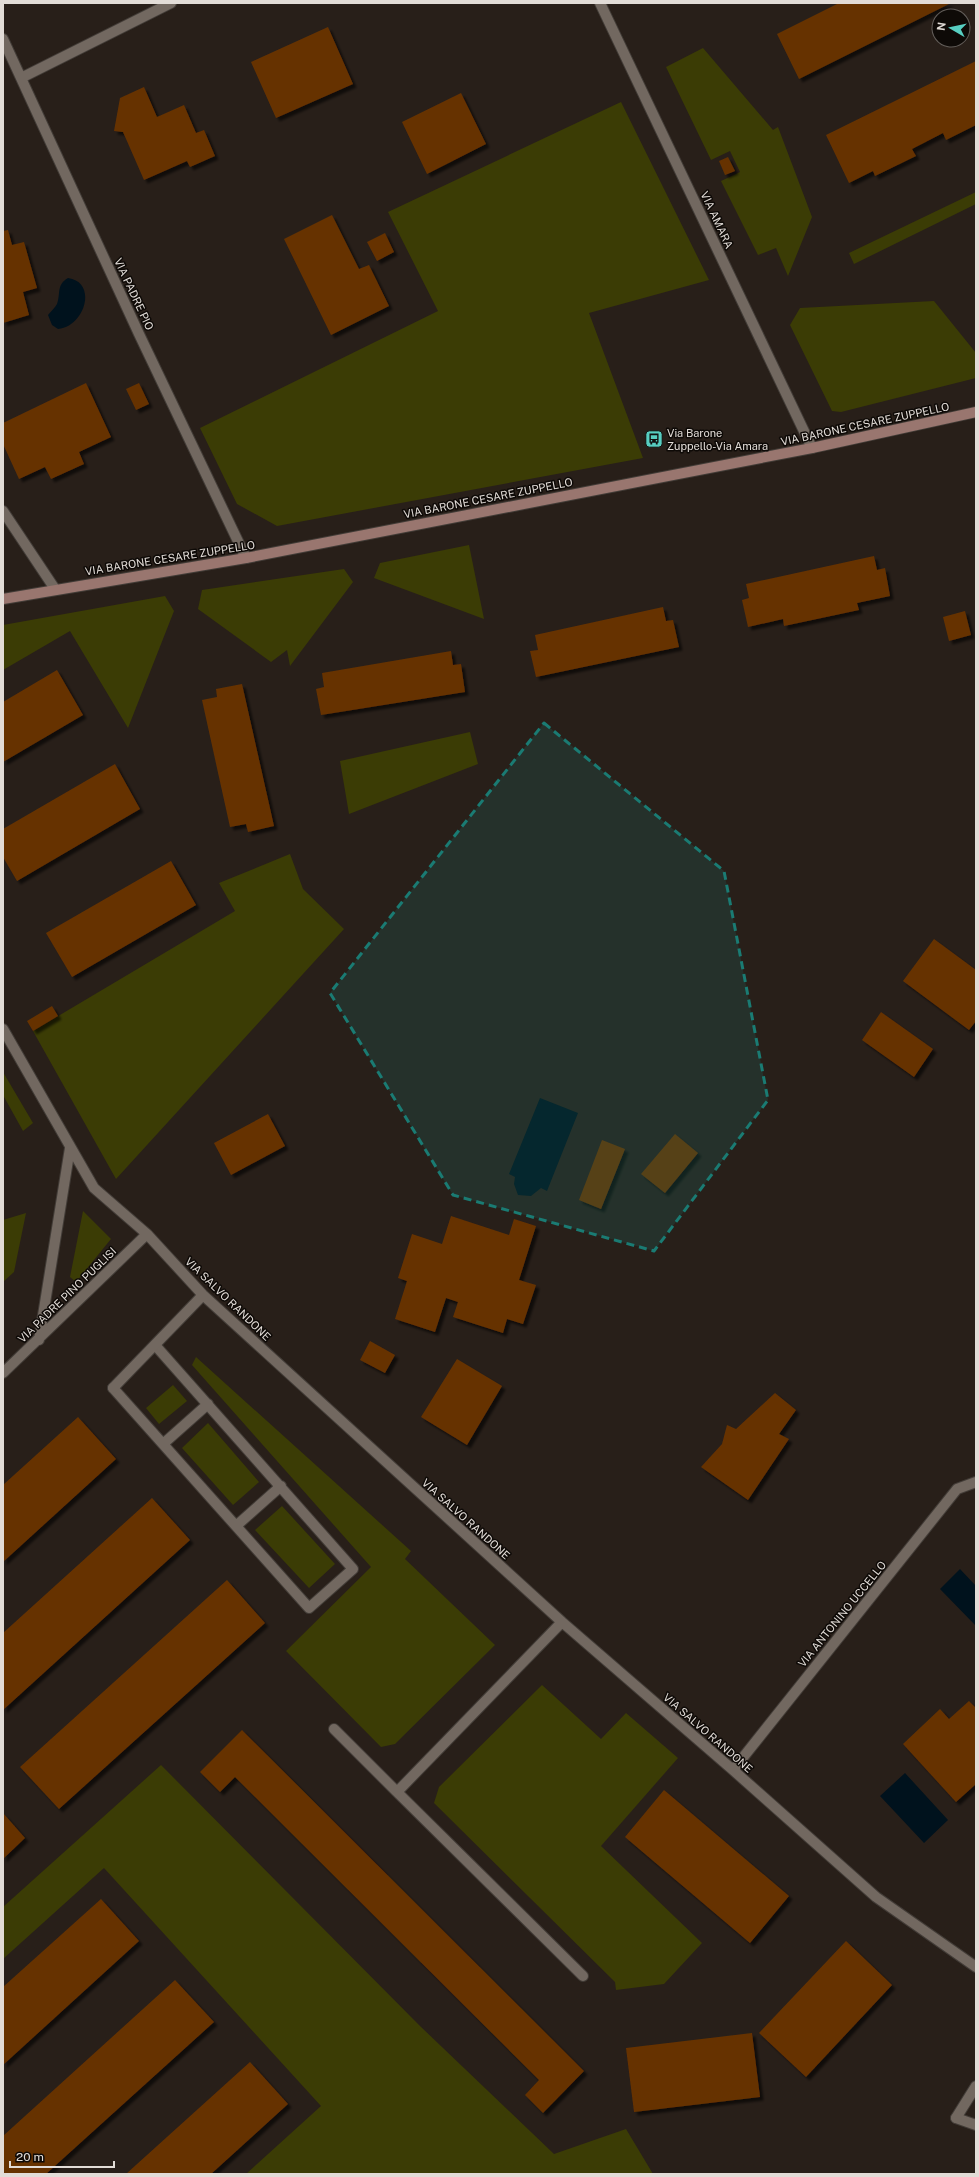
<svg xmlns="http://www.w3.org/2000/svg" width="979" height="2177" font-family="'Public Sans',sans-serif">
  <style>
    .green { fill: #3b3c05 }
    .water { fill: #00121d }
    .building { fill: #663200; filter: url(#shadow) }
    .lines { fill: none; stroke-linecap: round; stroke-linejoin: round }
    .lane-casing { stroke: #423c37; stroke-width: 12 }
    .street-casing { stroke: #423c37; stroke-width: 12 }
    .secondary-casing { stroke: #423c37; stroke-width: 12 }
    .lane { stroke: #726860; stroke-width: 10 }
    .street { stroke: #726860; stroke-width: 10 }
    .secondary { stroke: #99766f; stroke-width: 10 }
    .marked { fill: #1a7b73; fill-opacity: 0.2; stroke: #1a7b73; stroke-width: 3; stroke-dasharray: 8 5; stroke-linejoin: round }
    .labels { text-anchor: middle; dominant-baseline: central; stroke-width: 3; stroke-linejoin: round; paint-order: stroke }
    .street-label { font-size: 11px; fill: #e2dcd7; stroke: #0e0a07 }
    .poi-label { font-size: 11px; fill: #e2dcd7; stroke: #0e0a07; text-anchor: start }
  </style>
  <defs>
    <filter id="shadow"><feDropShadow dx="3.5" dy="3.5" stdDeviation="1" flood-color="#0009"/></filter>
  </defs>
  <rect width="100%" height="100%" fill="#281f19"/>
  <!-- green -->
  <path class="green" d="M703,48L773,130L778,127L812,217L788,276L776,248L758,255L721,181L740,172L730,151L711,160L666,67Z
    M621,102L709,280L589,313L643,458L277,526L237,504L200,428L438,311L388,212Z
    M976,192V204L854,264L849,253Z
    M934,301L976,353V378L841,412L832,411L790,325L800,308Z
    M469,545L484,619L374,578L380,563Z
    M344,569L353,582L290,666L287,650L271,662L198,609L202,590Z
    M165,596L174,611L128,728L70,631L3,670V625Z
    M470,732L478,764L349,814L340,761Z
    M290,854L303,889L344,929L116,1179L33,1031L235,911L219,883Z
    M3,1072L33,1123L23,1131L3,1095Z
    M83,1211L111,1239L76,1282L70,1277Z
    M26,1213L14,1272L3,1282V1220Z
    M196,1357L411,1551L405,1559L495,1645L395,1744L381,1747L286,1651L371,1567L192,1365Z
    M173,1385L187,1401L159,1424L146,1408Z
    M208,1423L259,1482L233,1505L182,1448Z
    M282,1506L335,1564L309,1588L255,1530Z
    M542,1685L601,1739L626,1713L678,1758L601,1846L702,1943L664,1984L616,1990L615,1982L434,1803L439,1787Z
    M161,1765L420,2026L554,2154L626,2129L653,2174H246L321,2106L104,1868L3,1959V1907Z"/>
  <!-- water -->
  <path class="water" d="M68,278C98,282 85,327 58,329L52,325L48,315C51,311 55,308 57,304C61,293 56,285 68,278Z
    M540,1098L578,1113L547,1191L541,1188L531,1196L518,1195L514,1184L515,1177L509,1174Z
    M960,1569L976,1586V1626L940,1589Z
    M905,1773L948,1820L924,1843L880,1796Z"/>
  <!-- building -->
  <path class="building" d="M839,3H951L799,79L777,34Z
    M328,27L353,84L276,118L251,62Z
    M976,61V125L946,140L943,133L912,149L916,156L875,176L873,171L849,183L826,135Z
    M144,87L157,117L184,105L196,133L204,130L215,156L190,167L187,161L144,180L123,132L114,131L120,98Z
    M461,93L486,144L427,174L402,122Z
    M728,157L735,171L725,175L719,161Z
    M332,215L359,269L369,265L389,306L331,335L284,239Z
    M8,230L12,245L24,242L37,288L23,292L29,315L3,323V231Z
    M385,233L394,252L377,261L367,242Z
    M86,383L111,437L79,452L84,464L51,479L45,467L19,479L3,444V423Z
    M139,383L149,404L136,410L126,389Z
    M874,556L877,570L885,568L890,596L857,603L859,610L784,626L783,619L748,627L742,600L749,598L746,584Z
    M663,607L666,621L673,620L679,647L536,677L530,651L538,650L535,635Z
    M965,611L971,635L949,641L943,617Z
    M451,651L453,665L461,664L465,692L321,715L316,689L324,687L322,673Z
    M57,670L83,715L3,762V702Z
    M242,684L274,826L248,832L246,824L230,827L202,700L217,697L216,689Z
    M115,764L140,809L17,881L3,857V829Z
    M171,861L196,905L72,977L46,933Z
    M934,939L976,970V1021L969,1030L903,981Z
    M52,1006L58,1016L33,1031L27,1021Z
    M881,1012L933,1049L914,1077L862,1040Z
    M268,1114L285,1146L231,1175L214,1143Z
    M675,1134L698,1153L665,1193L641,1174Z
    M602,1140L625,1149L601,1209L579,1200Z
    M451,1216L509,1235L514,1219L536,1226L519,1280L536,1285L523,1324L507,1319L503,1333L453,1317L458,1302L446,1298L435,1332L395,1319L407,1281L398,1278L412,1234L442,1244Z
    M370,1341L395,1355L385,1373L360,1360Z
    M457,1359L502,1386L467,1445L421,1417Z
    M775,1393L796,1410L779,1434L789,1439L748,1500L701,1467L722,1444L727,1425L736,1429Z
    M78,1417L116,1459L3,1562V1485Z
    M152,1498L190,1540L3,1710V1633Z
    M227,1580L265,1623L59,1809L20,1767Z
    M969,1701L976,1708V1784L956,1802L903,1744L940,1709L949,1719Z
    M242,1730L584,2071L543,2113L525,2095L539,2080L235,1777L220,1792L200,1772Z
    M664,1790L789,1896L750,1943L625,1837Z
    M3,1813L25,1838L3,1859Z
    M101,1899L139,1941L3,2065V1987Z
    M846,1941L892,1985L806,2077L759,2033Z
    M175,1980L214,2022L46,2174H3V2136Z
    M752,2033L760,2097L634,2112L626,2048Z
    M250,2062L288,2104L211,2174H126Z"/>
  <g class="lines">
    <defs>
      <path id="lane" d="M113,1388L309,1608L353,1569L155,1345
        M163,1444L208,1404
        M236,1526L281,1486
        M956,2118L976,2125"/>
      <path id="street" d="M600,3L812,448
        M3,39L139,334L246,558
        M21,78L171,3
        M3,511L55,589
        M3,1029L94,1188L147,1234L203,1295L562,1622L733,1770L876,1897L976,1967
        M39,1340L70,1148
        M3,1373L147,1234
        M113,1388L203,1295
        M562,1622L397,1792L583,1976
        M334,1729L397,1792
        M733,1770L957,1489L976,1482
        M956,2118L976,2086"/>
      <path id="secondary" d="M3,599L246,558L812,448L976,412"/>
    </defs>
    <!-- lane casing -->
    <use href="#lane" class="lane-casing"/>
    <!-- street casing -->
    <use href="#street" class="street-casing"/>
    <!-- secondary casing -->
    <use href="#secondary" class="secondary-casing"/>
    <!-- lane -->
    <use href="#lane" class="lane"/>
    <!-- street -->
    <use href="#street" class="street"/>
    <!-- secondary -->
    <use href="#secondary" class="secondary"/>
  </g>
  <!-- marked area -->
  <path class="marked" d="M544,723L724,871L768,1100L654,1251L453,1195L330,993Z"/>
  <!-- icons -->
  <defs>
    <symbol id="bus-square" viewBox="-11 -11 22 22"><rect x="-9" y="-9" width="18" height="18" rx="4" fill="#57cec1" stroke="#0e0a07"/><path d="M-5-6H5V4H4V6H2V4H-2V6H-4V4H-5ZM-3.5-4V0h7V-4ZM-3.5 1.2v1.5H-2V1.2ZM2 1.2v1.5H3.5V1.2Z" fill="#111"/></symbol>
  </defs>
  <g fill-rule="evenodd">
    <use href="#bus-square" x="644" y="429" width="20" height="20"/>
  </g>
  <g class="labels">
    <!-- street labels -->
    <g class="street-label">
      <text transform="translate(717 220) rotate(65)">VIA AMARA</text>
      <text transform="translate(134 294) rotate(65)">VIA PADRE PIO</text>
      <text transform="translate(865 424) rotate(-12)">VIA BARONE CESARE ZUPPELLO</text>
      <text transform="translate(488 498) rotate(-11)">VIA BARONE CESARE ZUPPELLO</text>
      <text transform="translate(170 558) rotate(-9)">VIA BARONE CESARE ZUPPELLO</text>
      <text transform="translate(67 1295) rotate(-44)">VIA PADRE PINO PUGLISI</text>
      <text transform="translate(228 1299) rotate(44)">VIA SALVO RANDONE</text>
      <text transform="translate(466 1519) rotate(42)">VIA SALVO RANDONE</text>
      <text transform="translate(842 1614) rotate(-51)">VIA ANTONINO UCCELLO</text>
      <text transform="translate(708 1733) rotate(41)">VIA SALVO RANDONE</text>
    </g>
    <!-- poi labels -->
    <g class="poi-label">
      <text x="667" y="433">Via Barone<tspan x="667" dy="13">Zuppello-Via Amara</tspan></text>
    </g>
  </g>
  <!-- border -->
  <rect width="979" height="2177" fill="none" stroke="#e2dcd7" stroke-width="8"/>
  <!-- north arrow -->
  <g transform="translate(951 28) rotate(279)"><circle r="19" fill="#0e0a07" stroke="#635e5a"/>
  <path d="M0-3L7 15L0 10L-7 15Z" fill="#57cec1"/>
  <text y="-6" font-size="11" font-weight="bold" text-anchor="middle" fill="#e2dcd7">N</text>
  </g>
  <!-- scale -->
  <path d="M10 2161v6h104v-6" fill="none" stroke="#e2dcd7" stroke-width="2"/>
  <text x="16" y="2161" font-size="12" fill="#e2dcd7" stroke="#0e0a07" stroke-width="3" paint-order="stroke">20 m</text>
</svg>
